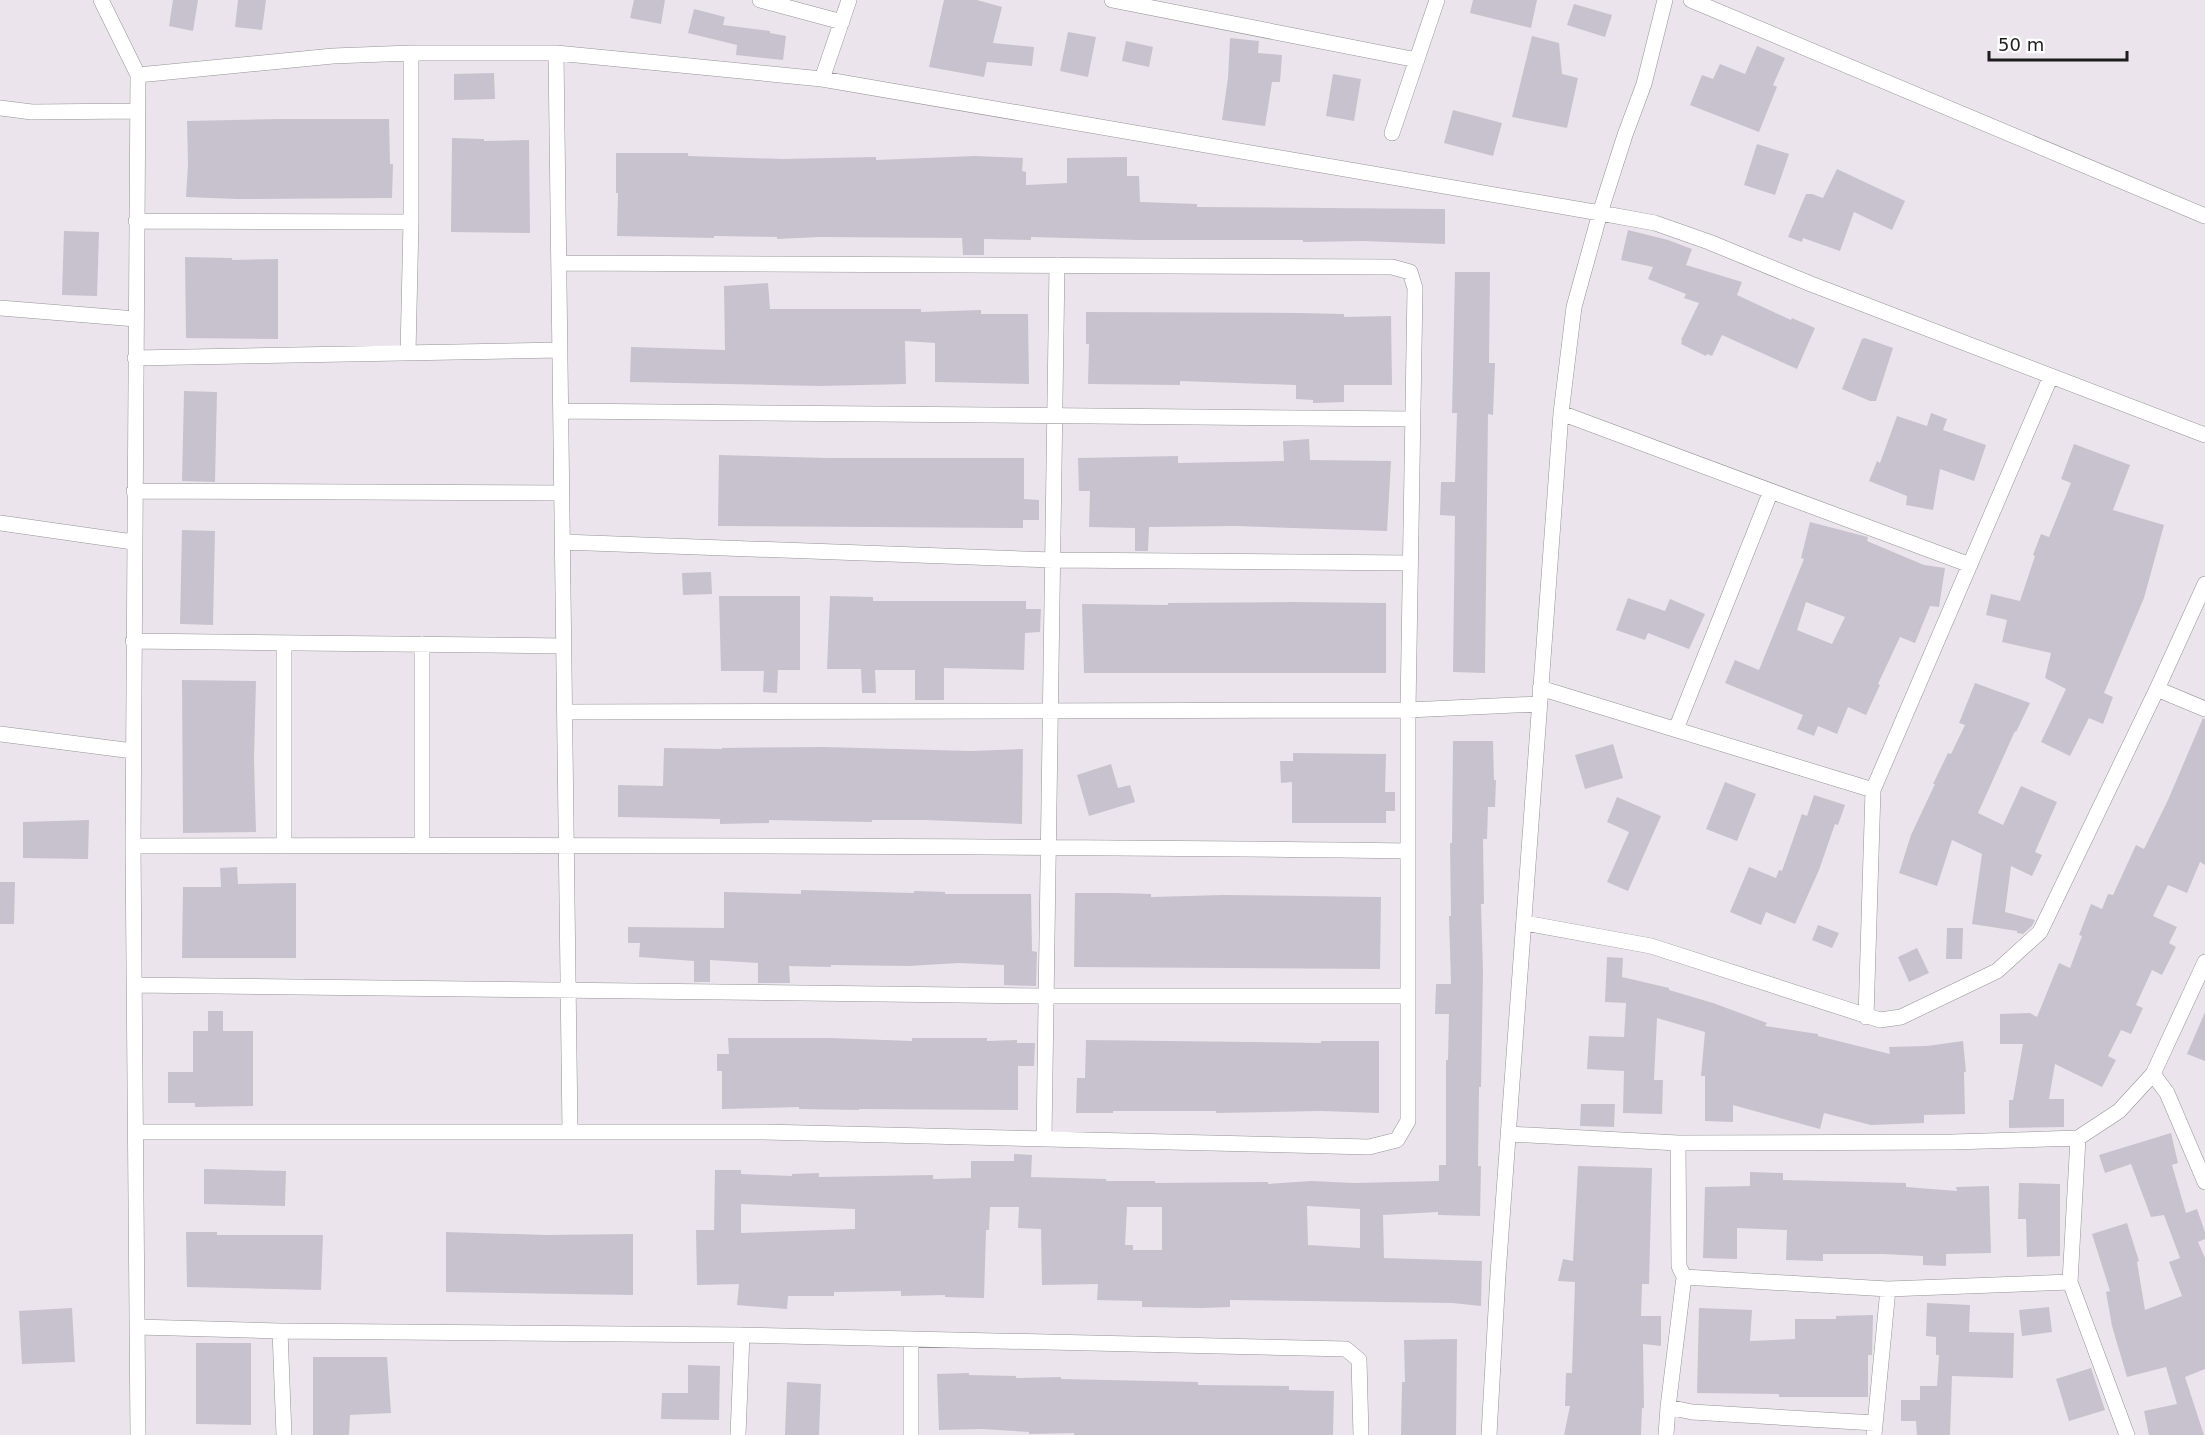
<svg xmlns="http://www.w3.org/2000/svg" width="2205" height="1435" font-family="'DejaVu Sans',sans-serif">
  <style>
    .building { fill: #c8c2cf; fill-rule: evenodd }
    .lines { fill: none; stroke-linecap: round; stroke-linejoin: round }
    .street-casing { stroke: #949494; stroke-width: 16 }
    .street { stroke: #fff; stroke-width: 15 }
  </style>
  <rect width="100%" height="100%" fill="#ebe4ed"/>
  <!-- building -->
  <path class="building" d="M173,0H198L193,31L169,26Z
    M238,0H266L262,30L235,27Z
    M634,0H665L661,24L630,18Z
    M944,0H977L1002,7L993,43L1034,47L1032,66L987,62L984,77L929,67Z
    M1473,0H1537L1531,28L1470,13Z
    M1574,4L1612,15L1605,37L1567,25Z
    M694,9L725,17L723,25L770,31V33L786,36L783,60L736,55L737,45L688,33Z
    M1068,32L1096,37L1088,77L1060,71Z
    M1532,36L1559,43L1562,74L1578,78L1567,128L1512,117Z
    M1230,38L1259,41L1258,53L1282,55L1280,82H1272L1265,126L1222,120L1228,78Z
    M1126,41L1153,47L1149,67L1122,61Z
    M1757,46L1785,58L1773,85L1777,87L1759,132L1690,105L1702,75L1713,79L1720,64L1745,74Z
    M494,73L495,99L454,100V74Z
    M1333,74L1361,79L1354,121L1326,116Z
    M1453,110L1502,123L1493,156L1444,143Z
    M280,119H389L390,164H393L392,198L237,199L186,197L188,164L187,121Z
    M452,138L484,139V141L529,140L530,233L451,232Z
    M1757,144L1789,154L1775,195L1744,185Z
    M616,153H688V156L783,159L876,157V160L975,156L1023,158L1022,171L1026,172V185L1067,183V158L1127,157V176H1139L1140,202L1197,204V207L1445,209V244L1363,241L1303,242V240H1138L1031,237V240L984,239V255H963L962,238L820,237L777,239V237L714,236V238L617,236L618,193H616Z
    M1837,169L1905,201L1892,230L1854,212L1840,251L1803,238L1802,242L1788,237L1806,194H1812L1823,198Z
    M1628,230L1668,240L1692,249L1686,265L1742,282L1737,295L1791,320L1792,318L1815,328L1797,369L1722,335L1712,356L1707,354L1706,356L1681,344L1682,341L1681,340L1699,303L1684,298L1686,294L1648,279L1653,267L1621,260Z
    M64,231L99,232L97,296L62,295Z
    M185,257L232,258V260L278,259V339L186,338Z
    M1455,272H1490L1489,363H1495L1493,415L1488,414L1485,673L1453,672L1455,516L1440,515L1441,482H1455L1457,413H1452Z
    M768,283L770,309H921V312L981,310V314H1028L1029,384L935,382V343L905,341L906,384L820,386L630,382L631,347L725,350L724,286Z
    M1086,312L1299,313L1344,314V317L1391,316L1392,385H1344V402L1313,403V400L1296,399V385L1180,381V385L1088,384L1089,344H1086Z
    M1865,338L1893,348L1876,401H1870L1842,389L1862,339Z
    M184,391L217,392L215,482L182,481Z
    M1931,413L1947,419L1943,430L1986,445L1974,481L1940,469L1933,510L1906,505L1907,496L1869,481L1877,461L1880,463L1897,416L1927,426Z
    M1309,439L1310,460L1391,461L1387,531L1236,526L1149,527L1148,551H1135V528L1089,527L1090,491H1079L1078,458L1178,456V463L1284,461L1283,441Z
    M2074,444L2130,465L2113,510L2164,525L2144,598L2104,693L2113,697L2103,724L2089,718L2070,756L2041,742L2066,689L2045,678L2051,653L2002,642L2007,620L1986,615L1991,594L2020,601L2035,556L2033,555L2041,534L2049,537L2071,483L2061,479Z
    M719,455L828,458H1024V499L1039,500V520H1023V528L718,526Z
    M1810,522L1860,535L1868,537L1867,541L1924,565L1945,568L1939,607L1930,606L1915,643L1900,637L1878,684L1880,685L1866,715L1848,707L1837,734L1818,726L1814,736L1797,729L1803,715L1725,683L1735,660L1759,670L1804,559L1801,558ZM1806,602L1845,617L1832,644L1797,630Z
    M182,530L215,531L213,625L180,624Z
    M711,572L712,594L683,595L682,573Z
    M719,596H800V670H778L777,693L763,692L764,671H721Z
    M830,596L873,597V601H1026V609H1041L1040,632L1025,633L1024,670L944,668V700H915V670H875L876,693H862L861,669H827Z
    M1628,598L1665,611L1670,599L1705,614L1689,649L1648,633L1645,640L1616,630Z
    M1293,602L1386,603V673H1084L1082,604L1168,605V603Z
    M182,680L256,681L254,759L256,832L183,833Z
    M1975,683L2030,703L2016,732L2015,731L1978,813L2003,825L2021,786L2057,802L2035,852L2042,855L2032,876L2011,866L2005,912L2035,920L2032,926L2023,934L2017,933V931L1972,924L1982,854L1952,840L1937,886L1899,873L1911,835L1935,784H1933L1948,753L1951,754L1965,725L1959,723Z
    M2203,718L2205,719V865L2200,862L2187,893L2168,885L2153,916L2177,927L2169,943L2176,947L2162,975L2152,970L2136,1005L2143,1008L2131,1034L2121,1030L2108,1056L2116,1060L2102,1087L2055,1064L2049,1099H2064V1127L2009,1128V1100H2013L2023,1044H2000V1014L2030,1013L2037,1017L2059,963L2070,968L2082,936L2079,935L2091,904L2102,909L2108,894L2113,895L2136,845L2144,849L2168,800Z
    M1453,741H1493L1494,780H1496L1495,807H1488L1487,839H1483L1484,904H1481L1483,971L1481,1087H1479L1478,1166H1481L1480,1216L1438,1215V1212L1383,1215L1384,1258L1482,1261L1481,1306L1452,1303L1230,1300V1307L1202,1308L1142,1307V1301L1097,1300L1098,1284L1042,1285L1041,1229L1018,1228L1019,1207H990L989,1230H986L984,1298L945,1297V1295L901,1296V1291L834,1292V1296H788L787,1309L737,1305L739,1284L697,1285L696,1230H714L715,1170H741V1174L792,1176V1174L819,1173V1177L933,1175V1179L971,1178V1161H1014V1154L1032,1155L1031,1177L1106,1179V1181H1155V1183L1268,1182V1184L1311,1181L1354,1183L1439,1181V1165H1446V1060H1448L1449,1014H1435L1436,984H1451L1449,916H1451L1450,843H1452ZM741,1204L855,1209V1229L741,1233ZM1307,1206L1360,1209V1248L1308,1245ZM1127,1207H1162V1250H1133V1245H1125Z
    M1613,744L1623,778L1585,789L1575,755Z
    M824,747L971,751L1023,749L1022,824L926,820H872V822L769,820V823L720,824V819L618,817V785L663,786L664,748L722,749V748Z
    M1293,753L1386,754L1385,792H1395V811H1386V823H1292V782L1281,783L1280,761H1293Z
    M1111,764L1118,788L1130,785L1135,802L1089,816L1077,775Z
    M1725,782L1756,794L1737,841L1706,829Z
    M1814,795L1845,805L1838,825L1835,824L1819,870L1795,924L1766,912L1761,925L1730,912L1749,867L1776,878L1779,870L1782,871L1802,814L1807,816Z
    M1617,797L1661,816L1628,891L1607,882L1629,832L1607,822Z
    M89,820L88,859L23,858V822Z
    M237,867L238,884L296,883V958H182L183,887H221L220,868Z
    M0,882H15L14,924H0Z
    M801,890L914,893V891L945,892V894H1031L1032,951L1037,952L1036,986L1004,985V965L959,963L908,966L831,965V967L789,966L790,983H758V963L710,960V982H694V961L639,957L640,943H628V927L724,928V892L801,894Z
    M1075,893H1115L1151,894V897L1223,895L1381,897L1380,969L1074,967Z
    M1818,925L1839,933L1832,948L1812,940Z
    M1947,928H1963L1962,959H1946Z
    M1917,948L1929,973L1909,982L1898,957Z
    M1607,957L1623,958L1622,977L1669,988V990L1713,1003L1767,1023L1765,1026L1818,1034V1036L1890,1054L1889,1047L1927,1046L1963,1041L1966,1072H1964L1965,1114L1924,1115V1123L1871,1125L1824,1113L1820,1129L1733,1105V1122L1705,1121V1076H1701L1705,1032L1657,1018L1654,1080H1663L1662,1114L1623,1113L1624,1071L1587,1069L1589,1036L1624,1037L1626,1003L1605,1002Z
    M208,1011H223V1031H253V1106L195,1107V1103H168V1072H193V1031H208Z
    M2205,1012V1061L2187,1054Z
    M728,1038H830L912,1041V1038H987V1041L1017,1040V1043H1035L1034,1066H1018V1110L859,1109V1110L799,1109V1107L722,1109V1071H717V1054H729Z
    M1086,1040L1321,1043V1041H1379V1113L1321,1111L1216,1113V1111H1113V1113H1076L1077,1078H1085Z
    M1581,1104H1615L1614,1127L1580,1126Z
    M2171,1133L2178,1163L2172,1165L2186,1213L2197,1209L2205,1232V1239L2198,1242L2205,1258V1369L2185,1377L2204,1435H2149L2144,1411L2177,1404L2166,1367L2127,1377L2112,1326L2106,1292L2110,1291L2092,1234L2127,1223L2139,1261L2137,1262L2145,1310L2182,1296L2169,1262L2180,1258L2164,1215L2151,1217L2131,1164L2105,1173L2099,1155Z
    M1578,1166L1652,1168L1649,1284H1642L1641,1316H1661V1346L1643,1344L1644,1408H1642L1641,1435H1564L1570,1406H1565L1566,1373H1572L1575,1282L1558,1281L1563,1259L1573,1261Z
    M204,1169L286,1171L285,1206L204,1204Z
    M1750,1172L1783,1173V1180L1906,1183V1187L1957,1191L1956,1187L1989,1186L1991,1253L1946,1254V1266L1923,1265V1256L1882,1254H1823V1261L1786,1260L1787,1230L1737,1228V1259L1703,1258L1705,1187L1750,1186Z
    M2019,1183L2060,1184V1256L2027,1257L2026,1219H2018Z
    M186,1232H217V1235H323L321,1290L187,1287Z
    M446,1232L546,1235L633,1234V1295L446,1292Z
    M1927,1303L1970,1305L1969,1332L2014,1333L2013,1378L1952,1376L1950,1435H1917L1916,1421H1901V1400H1920V1386H1937L1939,1355H1936V1337L1926,1336Z
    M2049,1307L2052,1332L2022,1336L2019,1310Z
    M72,1308L75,1362L22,1364L19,1311Z
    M1699,1308L1752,1310L1750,1341L1795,1339V1319H1836V1316L1873,1315L1872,1355H1868V1397H1779V1394L1697,1393Z
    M1457,1339L1456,1435H1401L1402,1382H1405L1404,1340Z
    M196,1343H251V1425L196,1424Z
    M313,1357H387L391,1413L350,1415L349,1435H313Z
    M688,1365L720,1366L719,1420L661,1419L662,1393H688Z
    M2091,1368L2105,1410L2069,1421L2056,1379Z
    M969,1373V1375L1016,1376V1378L1061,1377V1379L1198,1382V1385L1289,1386V1390L1334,1391L1333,1435H1074V1433L1029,1434V1432L983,1429L939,1430L937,1374Z
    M787,1382L821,1384L819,1435H785Z"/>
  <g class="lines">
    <defs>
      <path id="street" d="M101,0L138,75L133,846L138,1435
        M760,0L842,22
        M1112,0L1417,60
        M1691,0L2205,216
        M556,53L570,1131
        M138,75L333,56L411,53H556L690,66L822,79L1600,213L1655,223L1709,242L1811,284L2205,435
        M822,79L849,0
        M0,108L32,112L137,111
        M1392,133L1437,0
        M136,221L411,222
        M0,308L136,319
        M408,353L411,222V53
        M135,358L560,350
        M561,411L1413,419
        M1561,413L1970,565
        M134,491L562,493
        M0,523L133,542
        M563,542L1053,560L1410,563
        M133,641L564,646
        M422,644V845
        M1540,688L1873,790
        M2157,689L2205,709
        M565,712L1408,710L1539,704
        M1676,729L1771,491
        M0,734L133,751
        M133,846C558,845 983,845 1408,851
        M284,846V643
        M1525,923L1651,946L1880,1020L1901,1017L1997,971L2040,932L2157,689L2205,584
        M134,985L1046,996H1408
        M1866,1017L1873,790L2051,376
        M2153,1074L2167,1093L2205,1182
        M136,1132H764L1369,1147L1397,1140L1408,1121V710L1415,288L1410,272L1392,267L559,263
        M1509,1134L1678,1143L1953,1142L2078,1138L2119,1111L2153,1074L2205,962
        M2078,1138L2070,1282L2127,1435
        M1044,1139L1057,265
        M1684,1277L1888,1289L2070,1282
        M137,1327L280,1331L742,1335L1346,1349L1359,1360L1361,1435
        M280,1331L284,1435
        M1668,1407L1692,1412L1875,1423
        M738,1435L742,1335
        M911,1435V1340
        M1489,1435L1498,1274L1561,413L1574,307L1600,213L1625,135L1644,84L1665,0
        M1666,1435L1668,1407L1684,1277L1679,1266L1678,1143
        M1874,1435L1888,1289"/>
    </defs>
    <!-- street casing -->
    <use href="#street" class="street-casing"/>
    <!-- street -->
    <use href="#street" class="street"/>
  </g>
  <!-- scale -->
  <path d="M1989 51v9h138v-9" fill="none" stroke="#1d1d1d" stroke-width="3"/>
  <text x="1998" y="51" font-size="18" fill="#1d1d1d" stroke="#ffffff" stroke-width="4.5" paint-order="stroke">50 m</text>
</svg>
